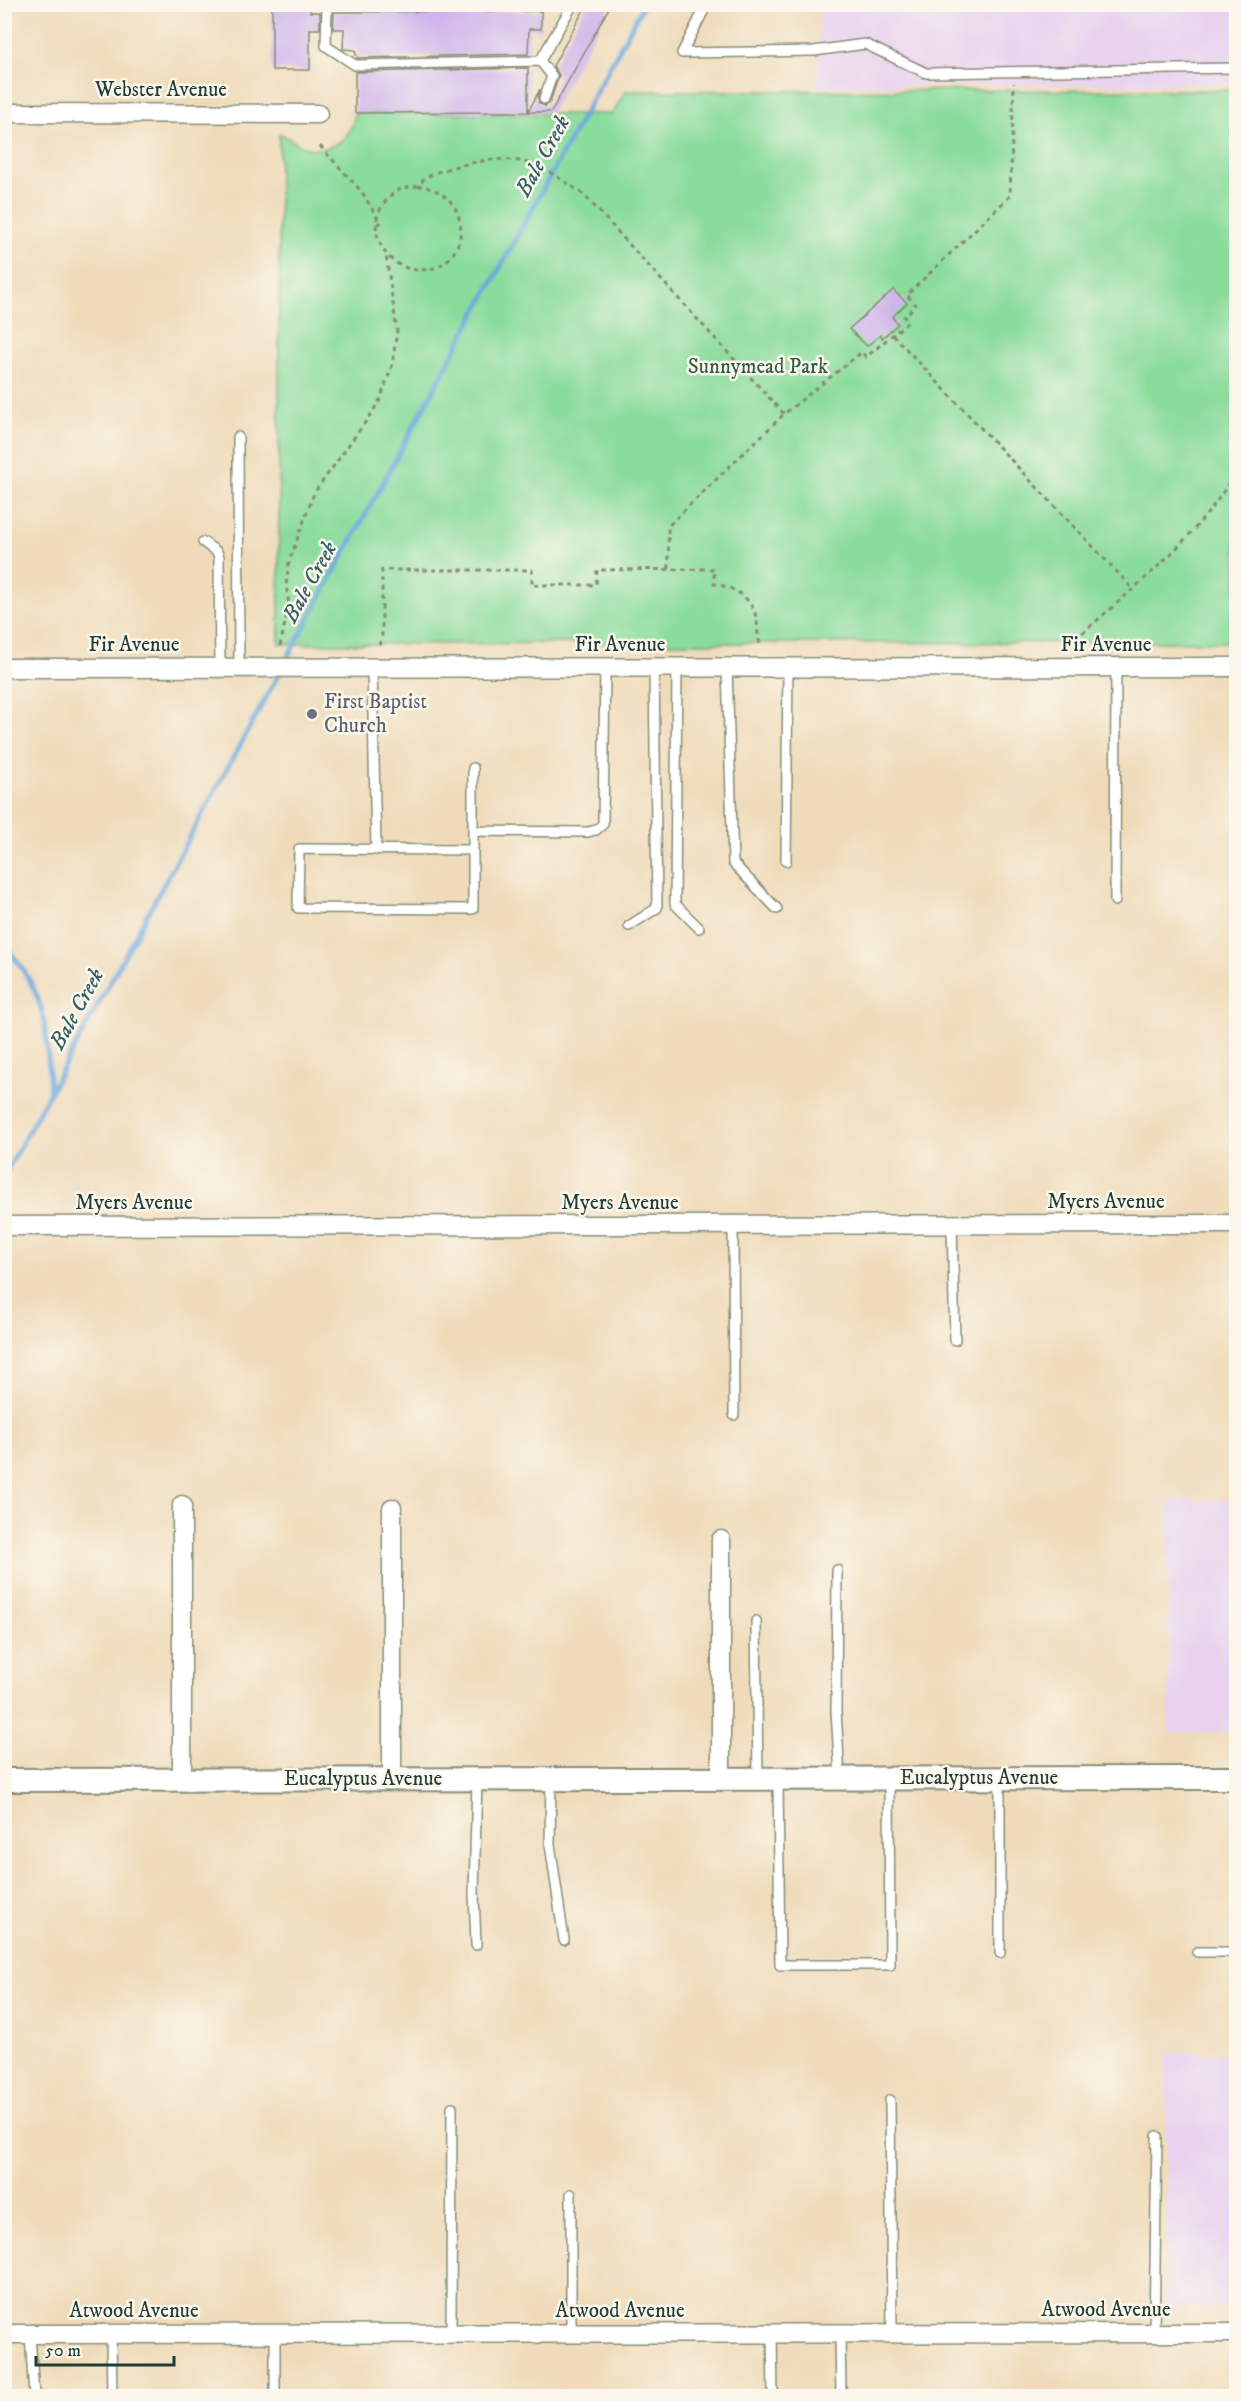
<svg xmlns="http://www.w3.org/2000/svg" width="1241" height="2401" font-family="'IM FELL DW Pica',serif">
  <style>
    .built { fill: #e8d2ef }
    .green { fill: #8adc9c; stroke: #548c68; stroke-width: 1.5 }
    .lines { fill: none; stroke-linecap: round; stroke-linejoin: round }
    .stream { stroke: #69a7db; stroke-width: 5 }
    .building { fill: #d0b5eb }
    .service-casing { stroke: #878c77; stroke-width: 12 }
    .minor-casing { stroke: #878c77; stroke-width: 21 }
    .tertiary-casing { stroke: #878c77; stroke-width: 26 }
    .path { stroke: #878c77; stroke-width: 3; stroke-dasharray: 4.5 4.5; stroke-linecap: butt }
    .service { stroke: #fff; stroke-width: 9 }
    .minor { stroke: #fff; stroke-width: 18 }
    .tertiary { stroke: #fff; stroke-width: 22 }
    .worship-dot { fill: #6b7280; stroke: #fbf7ec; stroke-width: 2 }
    .labels { text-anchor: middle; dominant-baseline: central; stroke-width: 5; stroke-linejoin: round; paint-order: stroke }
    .street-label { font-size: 21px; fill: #1f3d34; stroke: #fbf7ec }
    .park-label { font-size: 21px; fill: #345d49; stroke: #fbf7ec }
    .worship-label { font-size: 21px; fill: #5b616d; stroke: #fbf7ec; text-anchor: start }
    .water-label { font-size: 22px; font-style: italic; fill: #355d66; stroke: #fbf7ec }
  </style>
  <rect width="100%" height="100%" fill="#fbf7ec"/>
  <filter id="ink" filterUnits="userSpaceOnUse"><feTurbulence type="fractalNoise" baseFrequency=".0167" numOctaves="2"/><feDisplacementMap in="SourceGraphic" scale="12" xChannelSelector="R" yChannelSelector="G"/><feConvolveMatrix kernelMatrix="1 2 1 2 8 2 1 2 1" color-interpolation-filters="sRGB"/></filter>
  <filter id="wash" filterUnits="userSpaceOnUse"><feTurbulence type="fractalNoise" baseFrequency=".008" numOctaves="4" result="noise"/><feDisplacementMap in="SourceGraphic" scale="24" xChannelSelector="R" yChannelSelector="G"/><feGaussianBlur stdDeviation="1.35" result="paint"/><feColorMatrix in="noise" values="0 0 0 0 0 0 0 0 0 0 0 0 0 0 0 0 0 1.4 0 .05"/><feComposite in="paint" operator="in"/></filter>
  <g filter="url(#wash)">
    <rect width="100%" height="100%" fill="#efdbba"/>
    <!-- built -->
    <path class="built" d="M819,5H1236V84L818,86Z
      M1168,1500H1236V1733L1169,1732Z
      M1166,2053H1236V2308L1166,2307Z"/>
    <!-- green -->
    <path class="green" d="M1236,90V642L279,644V133C286,136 292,141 299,145C324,157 353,141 355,113L613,114L625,91Z"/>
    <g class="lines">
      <!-- stream -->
      <path class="stream" d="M284,664L644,4
        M4,945C50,997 46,1029 50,1094
        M4,1176L280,672"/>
    </g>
    <g id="blocks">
      <!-- building -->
      <path class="building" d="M272,4H310V12H320V29H310V70H272Z
        M587,4H611L551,112H528L540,89L538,97L539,103L545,106L550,102L559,75L553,66Z
        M541,11V29H529L528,54L357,58L355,50L343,49L344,29H333L334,12Z
        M528,68V112L355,113V72Z
        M893,290L907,303L892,317L898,324L882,338L880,335L867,346L849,329Z"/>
    </g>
  </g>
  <g filter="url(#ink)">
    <use href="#blocks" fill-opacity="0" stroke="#878c77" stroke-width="1.5"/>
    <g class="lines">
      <defs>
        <path id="service" d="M327,4L326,46L355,65L540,61
          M707,4L682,53L814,51L865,44L926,73L1236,68
          M540,61L573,4
          M540,61L552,76L544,99
          M238,437L239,667
          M203,542L217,552L219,557L220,667
          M372,667L376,850
          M677,667L675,904L699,928
          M727,667L733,863L777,909
          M473,768V850L299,849L298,908L473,909V850
          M473,831L588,832L596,830L603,824L605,667
          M786,861L788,667
          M1115,901L1116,667
          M629,926L657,908L654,667
          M733,1225L734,1415
          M952,1225L955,1340
          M837,1570L836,1710L840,1778
          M756,1621L758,1778
          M551,1779L550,1844L564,1940
          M778,1780L780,1965H890L889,1778
          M476,1945L474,1893L477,1779
          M1197,1952H1236
          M1000,1953V1778
          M890,2100L892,2333
          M571,2194V2333
          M451,2333L452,2107
          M772,2333L773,2396
          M840,2333L841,2396
          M1154,2333L1157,2136
          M30,2334L34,2396
          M111,2334L112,2396
          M275,2334V2396"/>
        <path id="minor" d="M4,113L318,114
          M4,668L1236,667
          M4,1226L1236,1224
          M182,1505V1779
          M392,1508V1779
          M721,1540V1778
          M4,2334L1236,2333"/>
        <path id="tertiary" d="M4,1780L1236,1778"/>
      </defs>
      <!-- service casing -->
      <use href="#service" class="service-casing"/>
      <!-- minor casing -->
      <use href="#minor" class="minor-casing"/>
      <!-- tertiary casing -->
      <use href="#tertiary" class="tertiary-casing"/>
      <!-- path -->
      <path class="path" d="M320,146L362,192L377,217
        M417,186C477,191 472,269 421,270C388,271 365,234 382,206C387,198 395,191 403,188C407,187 413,188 417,186C421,184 423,179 427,177C437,171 450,168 462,165C517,152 539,162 584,195L784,414
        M377,223L385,224
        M893,335L1132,588
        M669,569L668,526L784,414L862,352L866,357L908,322L904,317L916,305L907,295L1010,196L1014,83
        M379,645L382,639V570H532V585H596L597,570L714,569V584C734,587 751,597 756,617C759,627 756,636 761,645
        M1069,645C1128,592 1197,541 1236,471
        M280,646L289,605L286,585L289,562L314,493L369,417L380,400L392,366L397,331L386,255"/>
      <!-- service -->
      <use href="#service" class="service"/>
      <!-- minor -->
      <use href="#minor" class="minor"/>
      <!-- tertiary -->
      <use href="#tertiary" class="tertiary"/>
    </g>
  </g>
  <!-- markers -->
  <circle class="worship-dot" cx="312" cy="714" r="6"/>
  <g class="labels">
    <!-- street labels -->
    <g class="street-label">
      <text x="161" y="90">Webster Avenue</text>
      <text x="134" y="645">Fir Avenue</text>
      <text x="620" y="645">Fir Avenue</text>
      <text x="1106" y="645">Fir Avenue</text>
      <text x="1106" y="1202">Myers Avenue</text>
      <text x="134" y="1203">Myers Avenue</text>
      <text x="620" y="1203">Myers Avenue</text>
      <text x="979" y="1778">Eucalyptus Avenue</text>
      <text x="363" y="1779">Eucalyptus Avenue</text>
      <text x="1106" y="2310">Atwood Avenue</text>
      <text x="134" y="2311">Atwood Avenue</text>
      <text x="620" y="2311">Atwood Avenue</text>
    </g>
    <!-- park labels -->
    <g class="park-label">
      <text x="758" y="367">Sunnymead Park</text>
    </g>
    <!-- worship labels -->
    <g class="worship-label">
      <text x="324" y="702">First Baptist<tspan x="324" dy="24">Church</tspan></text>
    </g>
    <!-- water labels -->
    <g class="water-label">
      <text transform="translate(543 156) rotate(-61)">Bale Creek</text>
      <text transform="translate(310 582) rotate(-61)">Bale Creek</text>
      <text transform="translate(77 1009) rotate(-61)">Bale Creek</text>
    </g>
  </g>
  <!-- margin -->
  <rect width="1241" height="2401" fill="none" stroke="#fbf7ec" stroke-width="24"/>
  <!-- scale -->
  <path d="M36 2356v9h138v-9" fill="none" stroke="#1f3d34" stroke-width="3"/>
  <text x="45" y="2356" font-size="18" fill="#1f3d34" stroke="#fbf7ec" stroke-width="4.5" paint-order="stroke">50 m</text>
</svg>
